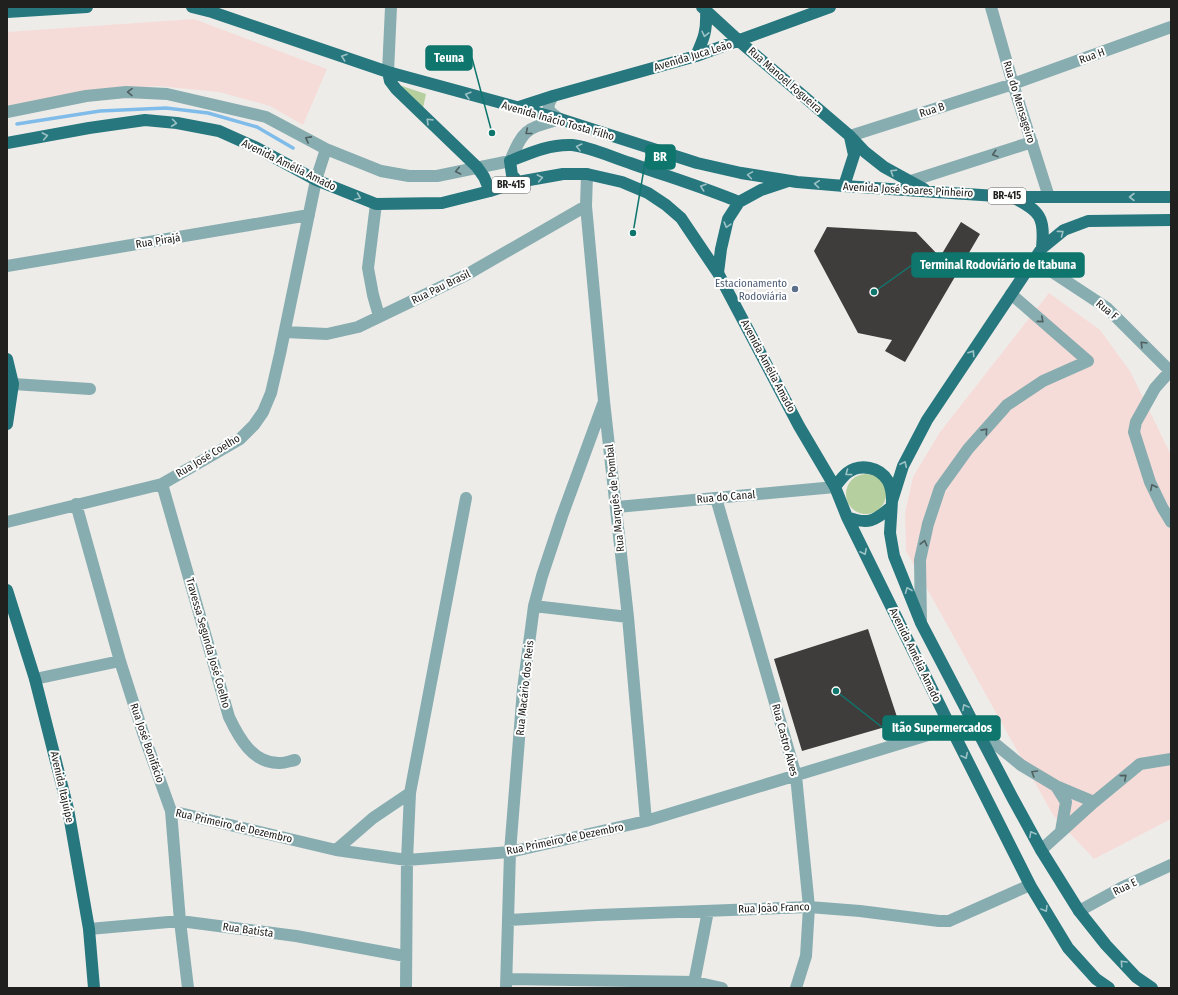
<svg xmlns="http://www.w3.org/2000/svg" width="1178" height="995" font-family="'Fira Sans Condensed',sans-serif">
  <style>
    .commercial { fill: #f6dcd8 }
    .green { fill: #b5d09e }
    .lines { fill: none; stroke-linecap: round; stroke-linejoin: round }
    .stream { stroke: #80bcea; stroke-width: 3.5 }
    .building { fill: #3f3d3b }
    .minor { stroke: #88adb0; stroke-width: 12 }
    .major { stroke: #26777e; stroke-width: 12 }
    .oneway { stroke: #9dc2c5 }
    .oneway2 { stroke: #4f5f60 }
    .service-dot { fill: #5c6f8a; stroke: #fff; stroke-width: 1.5 }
    .labels { text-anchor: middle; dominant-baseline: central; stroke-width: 4; stroke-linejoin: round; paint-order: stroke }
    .shield { fill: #fff; stroke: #636362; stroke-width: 1 }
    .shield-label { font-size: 10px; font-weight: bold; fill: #20201f }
    .street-label { font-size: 11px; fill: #20201f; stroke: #fff }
    .service-label { font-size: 11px; fill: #4e5e75; stroke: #fff; text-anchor: end }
    .leader { fill: none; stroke: #0f766e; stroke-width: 1.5 }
    .callout-dot { fill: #0f766e; stroke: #fff; stroke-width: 1.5 }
    .callout { fill: #0f766e; stroke: #0f766e; stroke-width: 1.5 }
    .callout-label { font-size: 12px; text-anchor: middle; font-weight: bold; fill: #fff }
  </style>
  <rect width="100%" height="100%" fill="#eeece9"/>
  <!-- commercial -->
  <path class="commercial" d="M194,19L327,69L303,125L270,106L219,92L157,86L64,95L7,106V32Z
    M1049,293L1100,330L1130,371L1171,455V819L1094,859L1053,815L906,551L905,513L913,477L940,432Z"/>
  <!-- green -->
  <path class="green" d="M396,84L426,94L423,108Z
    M846 494a20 20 0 1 1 40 0a20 20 0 1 1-40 0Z"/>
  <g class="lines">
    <!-- stream -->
    <path class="stream" d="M17,124L100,111L166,108L208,113L257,127L293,148"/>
  </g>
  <!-- building -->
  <path class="building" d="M961,222L980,234L905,362L885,351L892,340L858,333L814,251L827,227L916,232L940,257Z
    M868,629L899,723L802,751L774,659Z"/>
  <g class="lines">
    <!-- minor -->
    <path class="minor" d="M991,7L1013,84L1049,197
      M388,72L391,7
      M553,96C545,109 548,111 560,119
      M7,112L86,96L126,92L167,94L266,117L326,149L381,171L409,176H437L510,161C524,128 526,129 560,119
      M850,136L1013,84L1171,27
      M587,174L586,206L604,401L628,617L646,821
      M911,181L1032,142
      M376,204L368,268L373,295L379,316
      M1034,260L1107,308L1171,372
      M7,266L309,215
      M285,332L327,334L358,327L466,275L586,206
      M1171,370L1155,388L1136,422L1134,432L1150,482L1162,507L1171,522
      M13,384L90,389
      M162,484L229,717C239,738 253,764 280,763C285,763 290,761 295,760
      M716,498L796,776L809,907L806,956L796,988
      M76,504L120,661L143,733L171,811L180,921L188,988
      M617,507L835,487
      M7,522L162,484L240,439L254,425L263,412L271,393L280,354L316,180L326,149
      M534,606L628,617
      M921,622L920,560L928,524L940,488L968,449L1007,405L1043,381L1088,361L1011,294
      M35,679L120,661
      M977,729L1021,765L1056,786L1094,802
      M1056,786L1066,802L1061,831
      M171,811L336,850L407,860L510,852L646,821L951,728
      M336,850L373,818L410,793
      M1041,850L1094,802L1140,764L1171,759
      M1079,911L1121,888L1171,865
      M509,920L597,915L809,907L860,911L939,921H949L1030,885
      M89,929L180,921L296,936L405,956
      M507,979L695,982L722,988
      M406,988L407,860L410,793L466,498
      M506,988L510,852L523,689L534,606L542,576L562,516L603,404
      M693,988L708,911"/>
    <!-- major -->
    <path class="major" d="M192,7L212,12L388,72L560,119L697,163L741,173L797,182L844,186L1012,197H1171
      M702,7L739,41L850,136L865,152L884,167L924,189
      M7,12L87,7
      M696,56C704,38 707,31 706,11
      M388,72L390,81L396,89L477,167L484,177L490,191
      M516,108L553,96L696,56L830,7
      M7,143L89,128L145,120L177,123L219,131L257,148L316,180L376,204L442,203L490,191L518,182L563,174H587L622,182L648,193L666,205L681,218L718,273L799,426L835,487L847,517L951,728L1030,885L1068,948L1096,979L1109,988
      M518,182L512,175L510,161C530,153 550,144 572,145C591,147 611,157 630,163C666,176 703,187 739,202
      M844,186L854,155L850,137
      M1014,198C1040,211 1045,217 1042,248
      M718,273L721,249L728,219L739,202L761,190L788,181
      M7,359L13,384L7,424
      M835,487C839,482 842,477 847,473C860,463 880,467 888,481C891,487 892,494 892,500
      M847,517C868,525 875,521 891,507
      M7,590L35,679L68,809L89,929L94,988
      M1152,988L1136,977L1106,945L1079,911L1041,850L1012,797L921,623L894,556L890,533L892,501L903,466L927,420L1042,248L1064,230L1088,221L1171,220"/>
  </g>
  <!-- one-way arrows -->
  <defs><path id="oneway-chevron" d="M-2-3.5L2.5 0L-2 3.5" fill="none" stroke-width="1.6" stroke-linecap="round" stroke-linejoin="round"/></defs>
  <g class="oneway">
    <use href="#oneway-chevron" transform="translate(705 34) rotate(103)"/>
    <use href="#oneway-chevron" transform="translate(344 57) rotate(-161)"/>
    <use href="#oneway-chevron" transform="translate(468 95) rotate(-164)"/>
    <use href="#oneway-chevron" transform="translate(429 121) rotate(-136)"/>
    <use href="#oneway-chevron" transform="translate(174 123) rotate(7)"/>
    <use href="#oneway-chevron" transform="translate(45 136) rotate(-11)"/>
    <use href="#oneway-chevron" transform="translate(579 147) rotate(-166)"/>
    <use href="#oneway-chevron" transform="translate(893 172) rotate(-148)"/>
    <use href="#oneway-chevron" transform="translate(750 175) rotate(-171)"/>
    <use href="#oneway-chevron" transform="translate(540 178) rotate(-11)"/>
    <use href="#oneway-chevron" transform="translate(817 184) rotate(-175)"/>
    <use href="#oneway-chevron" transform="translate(703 187) rotate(-161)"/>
    <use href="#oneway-chevron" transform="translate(358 197) rotate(22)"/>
    <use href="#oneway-chevron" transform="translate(1132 197) rotate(180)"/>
    <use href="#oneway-chevron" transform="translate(727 225) rotate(106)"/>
    <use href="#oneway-chevron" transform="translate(1061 233) rotate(-36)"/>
    <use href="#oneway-chevron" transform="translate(972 353) rotate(-56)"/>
    <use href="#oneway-chevron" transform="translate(904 464) rotate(-65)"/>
    <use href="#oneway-chevron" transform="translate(848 473) rotate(144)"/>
    <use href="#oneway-chevron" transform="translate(864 552) rotate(64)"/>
    <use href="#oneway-chevron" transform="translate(908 590) rotate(-112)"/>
    <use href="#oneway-chevron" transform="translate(965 707) rotate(-118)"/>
    <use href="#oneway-chevron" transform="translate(965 756) rotate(63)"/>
    <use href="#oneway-chevron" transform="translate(1032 834) rotate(-119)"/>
    <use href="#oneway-chevron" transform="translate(1045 909) rotate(59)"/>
    <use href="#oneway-chevron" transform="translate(1123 963) rotate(-133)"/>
  </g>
  <g class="oneway2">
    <use href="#oneway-chevron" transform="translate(130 92) rotate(-179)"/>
    <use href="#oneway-chevron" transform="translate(528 132) rotate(141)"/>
    <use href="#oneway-chevron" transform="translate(308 139) rotate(-152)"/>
    <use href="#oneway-chevron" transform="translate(995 154) rotate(162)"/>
    <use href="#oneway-chevron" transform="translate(458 171) rotate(167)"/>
    <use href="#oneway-chevron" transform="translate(1041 320) rotate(41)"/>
    <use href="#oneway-chevron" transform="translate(1143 344) rotate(-135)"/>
    <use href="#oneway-chevron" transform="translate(985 431) rotate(-48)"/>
    <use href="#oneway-chevron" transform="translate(1153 487) rotate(-117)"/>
    <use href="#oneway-chevron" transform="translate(924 543) rotate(-76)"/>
    <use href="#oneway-chevron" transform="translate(1034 773) rotate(-149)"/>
    <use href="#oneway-chevron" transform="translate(1124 777) rotate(-40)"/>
  </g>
  <!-- markers -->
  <circle class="service-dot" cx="795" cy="289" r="4"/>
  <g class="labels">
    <!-- shield labels -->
    <g class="shield">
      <rect x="492" y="177" width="38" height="16" rx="3"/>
      <rect x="988" y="188" width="38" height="16" rx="3"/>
    </g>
    <g class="shield-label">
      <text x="511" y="185">BR-415</text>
      <text x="1007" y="196">BR-415</text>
    </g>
    <!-- street labels -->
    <g class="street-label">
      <text transform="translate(693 56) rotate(-17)">Avenida Juca Leão</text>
      <text transform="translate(1092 56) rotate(-20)">Rua H</text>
      <text transform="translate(785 80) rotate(41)">Rua Manoel Fogueira</text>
      <text transform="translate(1019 102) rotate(73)">Rua do Mensageiro</text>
      <text transform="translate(932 110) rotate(-18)">Rua B</text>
      <text transform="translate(558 121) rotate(16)">Avenida Inácio Tosta Filho</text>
      <text transform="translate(289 165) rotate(26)">Avenida Amélia Amado</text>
      <text transform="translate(908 190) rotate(3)">Avenida José Soares Pinheiro</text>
      <text transform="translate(158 241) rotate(-9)">Rua Pirajá</text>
      <text transform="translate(441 287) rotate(-26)">Rua Pau Brasil</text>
      <text transform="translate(1107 310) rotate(40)">Rua F</text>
      <text transform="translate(768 366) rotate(62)">Avenida Amélia Amado</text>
      <text transform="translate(208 456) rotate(-31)">Rua José Coelho</text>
      <text transform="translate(726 497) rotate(-5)">Rua do Canal</text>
      <text transform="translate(615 498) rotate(-96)">Rua Marquês de Pombal</text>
      <text transform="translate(208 643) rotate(74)">Travessa Segunda José Coelho</text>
      <text transform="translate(915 655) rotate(64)">Avenida Amélia Amado</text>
      <text transform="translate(525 688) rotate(-84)">Rua Macário dos Reis</text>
      <text transform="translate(785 740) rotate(75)">Rua Castro Alves</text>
      <text transform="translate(147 743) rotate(71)">Rua José Bonifácio</text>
      <text transform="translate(62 787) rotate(77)">Avenida Itajuípe</text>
      <text transform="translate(234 826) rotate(13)">Rua Primeiro de Dezembro</text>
      <text transform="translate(565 839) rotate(-12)">Rua Primeiro de Dezembro</text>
      <text transform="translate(1125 887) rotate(-26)">Rua E</text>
      <text transform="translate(774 908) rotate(-2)">Rua João Franco</text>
      <text transform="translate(248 930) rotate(8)">Rua Batista</text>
    </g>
    <!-- service labels -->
    <g class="service-label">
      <text x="787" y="283">Estacionamento<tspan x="787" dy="13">Rodoviária</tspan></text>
    </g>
  </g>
  <!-- callouts -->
  <path class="leader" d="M492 133L472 58M633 233L646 157M874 292L912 265M836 691L883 728"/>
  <g class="callout-dot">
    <circle cx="492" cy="133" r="4"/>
    <circle cx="633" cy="233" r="4"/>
    <circle cx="874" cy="292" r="4"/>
    <circle cx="836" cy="691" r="4"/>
  </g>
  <g class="callout">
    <rect x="426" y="46" width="46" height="24" rx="4"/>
    <rect x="646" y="145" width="29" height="24" rx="4"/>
    <rect x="912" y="253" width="172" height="24" rx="4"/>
    <rect x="883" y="716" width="117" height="24" rx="4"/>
  </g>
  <g class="callout-label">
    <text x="449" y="62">Teuna</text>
    <text x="660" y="161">BR</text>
    <text x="998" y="269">Terminal Rodoviário de Itabuna</text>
    <text x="942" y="732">Itão Supermercados</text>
  </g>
  <!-- border -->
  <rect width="1178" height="995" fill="none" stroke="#20201f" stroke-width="16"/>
</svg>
